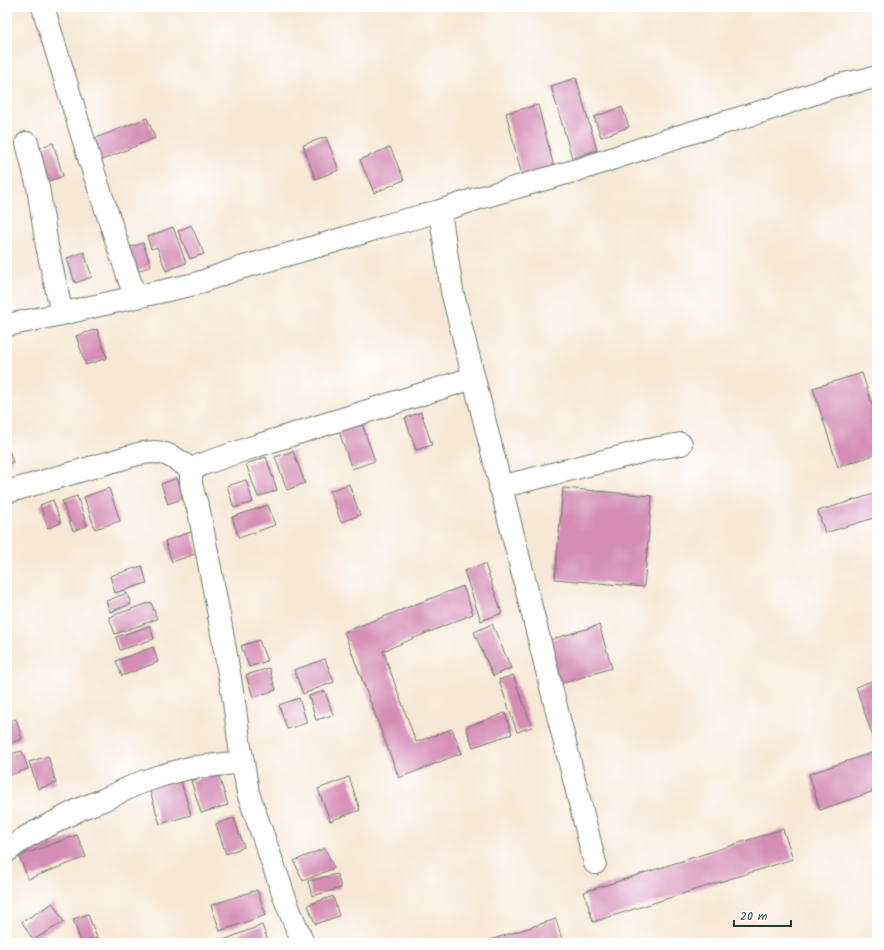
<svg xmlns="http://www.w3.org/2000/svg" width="884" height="950" font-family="Kalam,sans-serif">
<rect width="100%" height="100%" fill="#fff"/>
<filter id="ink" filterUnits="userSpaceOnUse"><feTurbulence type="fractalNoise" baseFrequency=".025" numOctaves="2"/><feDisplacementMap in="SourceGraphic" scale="8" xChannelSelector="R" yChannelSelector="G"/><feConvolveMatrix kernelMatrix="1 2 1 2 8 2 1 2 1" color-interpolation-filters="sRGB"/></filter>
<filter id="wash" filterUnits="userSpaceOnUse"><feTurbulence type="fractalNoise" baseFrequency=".012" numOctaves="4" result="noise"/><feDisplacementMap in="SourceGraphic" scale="16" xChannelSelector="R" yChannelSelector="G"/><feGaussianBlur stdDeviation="0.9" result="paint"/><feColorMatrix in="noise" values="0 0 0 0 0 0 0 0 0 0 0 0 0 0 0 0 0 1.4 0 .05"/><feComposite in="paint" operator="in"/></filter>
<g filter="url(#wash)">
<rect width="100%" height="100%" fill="#f7e8d5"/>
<g id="blocks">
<path fill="#d48db5" d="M576,78L597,150L572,158L551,86Z
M538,105L555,171L523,180L506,113Z
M622,107L629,127L601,137L594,117Z
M147,118L155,138L102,160L93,139Z
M326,137L339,170L315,179L303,145Z
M53,143L63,176L49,181L39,148Z
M390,147L404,180L374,193L360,160Z
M191,225L204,254L190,259L178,231Z
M173,227L186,263L166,271L157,247L151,249L147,237Z
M143,243L151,266L135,272L127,248Z
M84,252L92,277L75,283L67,258Z
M97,329L107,358L86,365L76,336Z
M862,373L877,419V454L838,467L813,388Z
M421,412L432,445L416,450L405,418Z
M361,421L375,461L352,469L338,429Z
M7,444L13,462L7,464Z
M293,451L305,483L287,490L275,457Z
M266,457L277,490L258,497L246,464Z
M177,478L184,498L168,504L161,484Z
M246,480L253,502L234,508L227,486Z
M349,484L360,515L341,522L330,491Z
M109,488L120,521L95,529L84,497Z
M563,488L652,496L644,587L555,579Z
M877,493V517L825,533L818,511Z
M77,496L87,526L73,531L62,501Z
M53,500L61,523L48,528L40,505Z
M268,505L275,525L239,538L232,517Z
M191,532L198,553L172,562L165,541Z
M485,564L502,613L481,621L464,571Z
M142,566L147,583L115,593L110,576Z
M463,586L473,614L383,651L416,742L452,729L462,753L399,778L344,632Z
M127,593L131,604L110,612L106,601Z
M151,602L157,619L115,634L109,617Z
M492,624L511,668L493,676L474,632Z
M599,625L612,668L556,685L543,642Z
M150,626L154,639L120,650L116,637Z
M259,640L267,661L249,667L241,646Z
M153,647L158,662L122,676L116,661Z
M325,659L334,682L303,694L294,670Z
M269,668L276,690L253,697L246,675Z
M513,675L532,727L517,732L499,680Z
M877,679V749L856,687Z
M325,691L333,715L316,720L309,696Z
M299,698L307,723L287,729L279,705Z
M505,713L512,734L473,747L466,727Z
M16,719L22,739L7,744V722Z
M22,751L28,769L7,776V755Z
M877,751V790L820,810L809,774Z
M48,756L56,783L38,789L29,762Z
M218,773L228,805L201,813L191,781Z
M349,777L360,810L330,821L318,789Z
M180,778L191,815L160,824L149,788Z
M234,818L244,847L226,854L216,824Z
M783,829L793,859L593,922L584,892Z
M77,835L86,857L28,879L19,856Z
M325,848L334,868L303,881L294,861Z
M337,874L341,888L312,896L308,881Z
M257,890L266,915L220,931L211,905Z
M333,896L339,916L315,924L308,905Z
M53,903L64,922L33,940L22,922Z
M88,914L97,938L81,943L73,919Z
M556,919L563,943H481Z
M262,925L269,943H221V941Z"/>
</g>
</g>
<g filter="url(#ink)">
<use href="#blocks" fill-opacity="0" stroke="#6b796c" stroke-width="1"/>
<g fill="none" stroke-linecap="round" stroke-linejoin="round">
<defs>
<path id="street" d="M43,7L90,161L135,297
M27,143L38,187L47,246L62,314
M440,211L452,291L595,863
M7,325L62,314L82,309L195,284L240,268L332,242L384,226L440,211L479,198L584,168L680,136L773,108L835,86L877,77
M500,487L648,450L681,444
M7,492L138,454C144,453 149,452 155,452C170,453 181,462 193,471
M7,851L26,837L82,808L103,800L137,784L160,776L189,768L243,762
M303,943L288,907L248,793L243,762L240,747L234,702L218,610L199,511C196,501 187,481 193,471C194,469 198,467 200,465L256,446L473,378"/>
</defs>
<use href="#street" stroke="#6b796c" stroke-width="24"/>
<use href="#street" stroke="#fff" stroke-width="22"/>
</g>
</g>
<rect width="884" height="950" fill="none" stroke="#fff" stroke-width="24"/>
<path d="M734 920v6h57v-6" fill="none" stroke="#1f3d34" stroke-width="2"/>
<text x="740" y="920" font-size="12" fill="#1f3d34" stroke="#ffffff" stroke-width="3" paint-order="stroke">20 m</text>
</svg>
